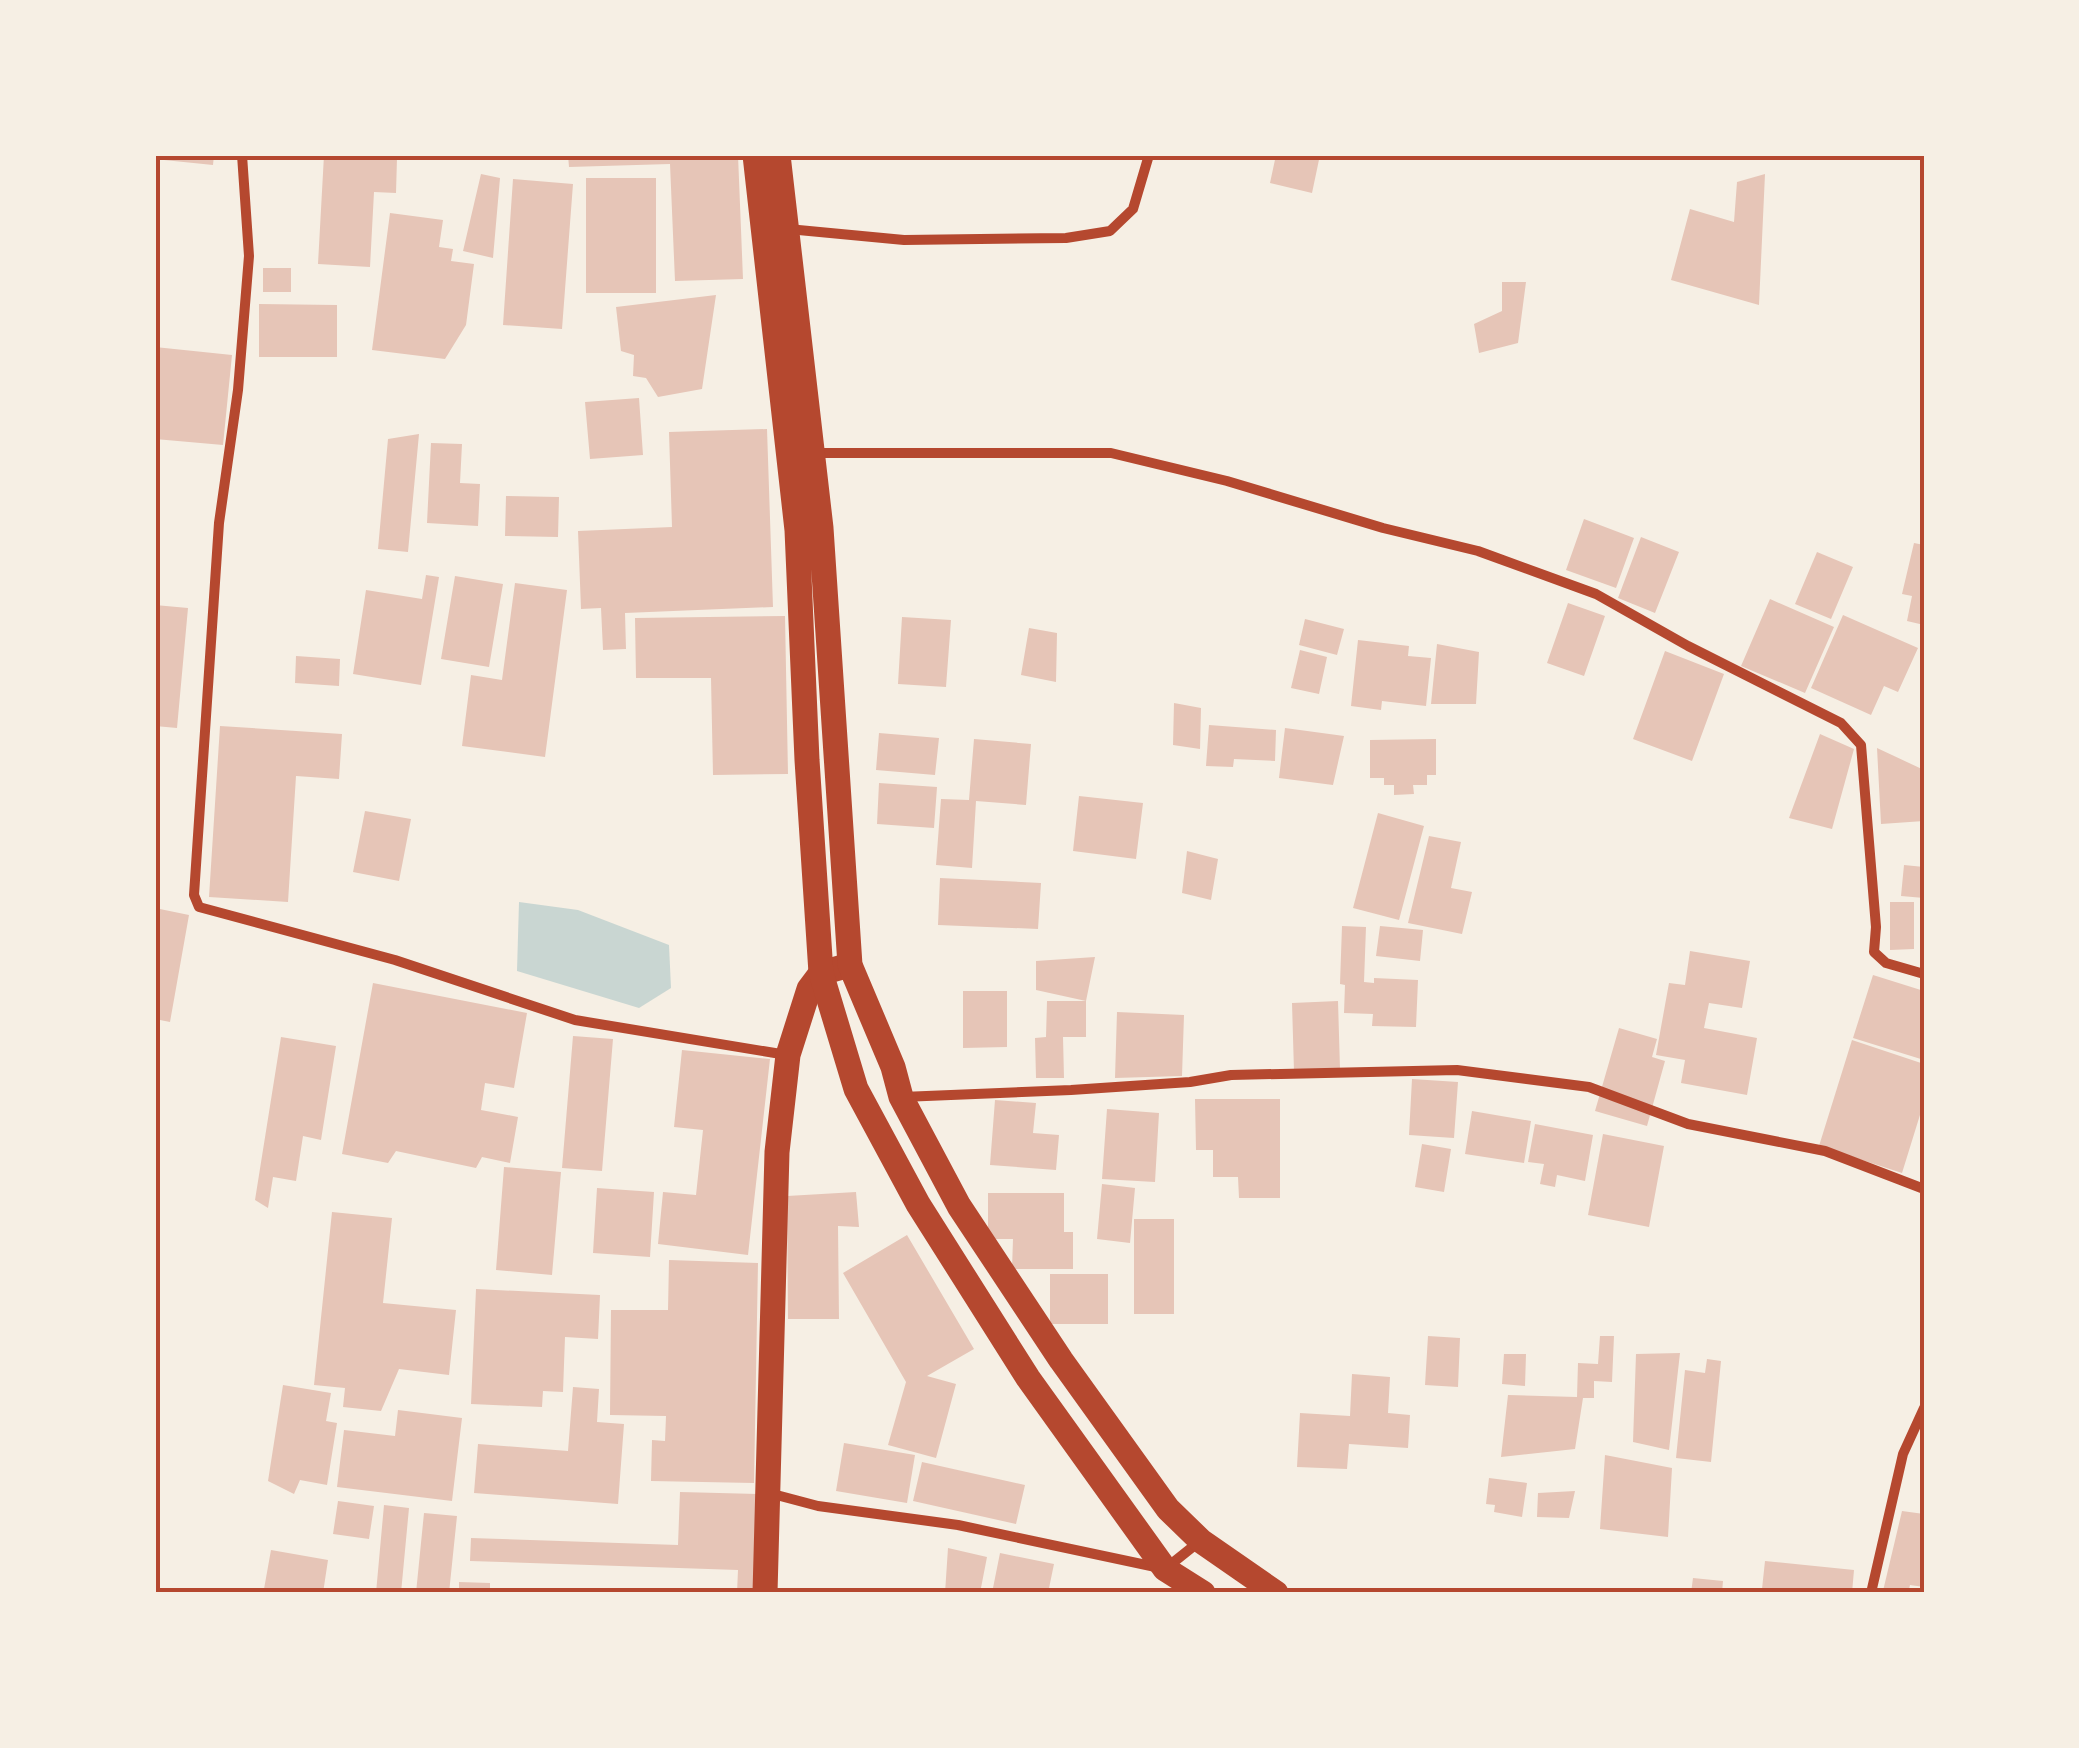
<svg xmlns="http://www.w3.org/2000/svg" width="2079" height="1748" font-family="'Work Sans',sans-serif">
<rect width="100%" height="100%" fill="#f6efe4"/>
<path fill="#c9d6d2" d="M519,902L578,910L669,945L671,988L639,1008L517,971Z"/>
<path fill="#e6c5b7" d="M165,155H214L213,165L164,160Z
M324,155L397,158L396,193L374,192L370,267L318,264Z
M568,155H738L743,279L675,281L670,164L569,167Z
M1276,155H1320L1312,193L1270,183Z
M481,174L500,178L493,258L463,251Z
M1765,174L1759,305L1671,280L1690,209L1734,222L1737,182Z
M586,178H656V293H586Z
M513,179L573,184L562,329L503,325Z
M390,213L443,220L439,247L453,249L451,261L474,264L466,325L445,359L372,350Z
M263,268H291V292H263Z
M1502,282H1526L1518,343L1479,353L1474,324L1502,311Z
M716,295L702,389L658,397L646,378L633,376L634,355L621,351L616,307Z
M259,304L337,305V357H259Z
M155,347L232,355L223,445L155,439Z
M639,398L643,455L590,459L585,402Z
M767,429L773,607L625,613L626,649L603,650L601,608L581,609L578,531L672,527L669,432Z
M419,434L408,552L378,549L388,439Z
M431,443L462,444L460,483L480,484L478,526L427,523Z
M506,496L559,497L558,537L505,536Z
M1584,519L1634,538L1616,588L1566,570Z
M1641,537L1679,552L1655,613L1618,598Z
M1914,543L1924,545V625L1907,621L1912,596L1902,594Z
M1817,552L1853,567L1831,619L1795,604Z
M426,575L439,577L421,685L353,674L366,590L422,599Z
M455,576L503,584L489,667L441,659Z
M515,583L567,590L545,757L462,746L471,675L502,680Z
M1770,599L1834,627L1805,693L1741,666Z
M1568,603L1605,616L1584,676L1547,663Z
M155,605L188,608L177,728L155,726Z
M1843,615L1918,648L1898,692L1884,686L1871,715L1811,688Z
M785,616L788,774L713,775L711,678H636L635,618Z
M902,617L951,620L946,687L898,684Z
M1305,619L1344,629L1337,655L1299,645Z
M1029,628L1057,633L1056,682L1021,675Z
M1358,640L1409,646L1408,656L1431,658L1426,706L1382,701L1381,710L1351,706Z
M1437,644L1479,652L1476,704H1431Z
M1300,650L1327,657L1319,694L1291,688Z
M1665,651L1724,674L1692,761L1633,739Z
M296,656L340,659L339,686L295,683Z
M1174,703L1201,708L1200,749L1173,745Z
M1209,725L1276,730L1275,761L1234,759L1233,767L1206,766Z
M220,726L342,734L339,779L296,776L288,902L209,897Z
M1285,728L1344,736L1333,785L1279,778Z
M879,733L939,738L935,775L876,770Z
M1820,734L1854,749L1832,829L1789,818Z
M974,739L1031,744L1026,805L976,801L972,868L936,865L941,799L969,800Z
M1436,739V775H1427V785H1413L1414,794L1394,795V785H1384V778H1370V740Z
M1877,748L1924,770V821L1881,824Z
M879,783L937,787L934,828L877,824Z
M1079,796L1143,803L1136,859L1073,851Z
M365,811L411,819L399,881L353,872Z
M1378,813L1424,826L1399,920L1353,908Z
M1429,836L1461,842L1451,888L1472,892L1462,934L1408,923Z
M1187,851L1218,859L1211,900L1182,893Z
M1904,865L1924,867V898L1901,896Z
M940,878L1041,883L1038,929L938,925Z
M1890,902H1914V949L1890,950Z
M155,908L189,915L170,1022L155,1019Z
M1342,926L1366,927L1364,982L1374,983V978L1418,980L1416,1027L1372,1026L1373,1014L1344,1013L1345,985L1340,984Z
M1380,926L1423,930L1420,961L1376,956Z
M1690,951L1750,961L1742,1008L1709,1003L1704,1028L1757,1038L1747,1095L1681,1083L1685,1060L1656,1055L1669,983L1685,985Z
M1095,957L1086,1001V1037H1063L1064,1078H1036L1035,1038L1046,1037L1047,1001H1086L1036,990V961Z
M1873,975L1924,991V1060L1853,1038Z
M373,983L527,1013L514,1088L485,1083L481,1110L518,1117L510,1163L482,1157L476,1168L396,1151L388,1163L342,1154Z
M963,991H1007V1047L963,1048Z
M1338,1001L1340,1069L1294,1071L1292,1003Z
M1117,1012L1184,1015L1182,1076L1115,1078Z
M1619,1028L1657,1039L1652,1057L1665,1061L1647,1126L1595,1111Z
M573,1036L613,1039L602,1171L562,1168Z
M281,1037L336,1046L321,1140L303,1136L296,1181L273,1177L268,1208L255,1200Z
M1852,1040L1924,1064V1102L1902,1173L1819,1146Z
M682,1050L770,1059L748,1255L658,1244L663,1192L696,1195L703,1130L674,1127Z
M1412,1079L1458,1082L1454,1138L1409,1135Z
M1195,1099H1280V1198H1239L1238,1177H1213V1150H1196Z
M995,1100L1036,1103L1033,1133L1059,1135L1056,1170L990,1165Z
M1107,1109L1159,1113L1155,1182L1102,1179Z
M1472,1111L1531,1121L1524,1163L1465,1154Z
M1535,1124L1593,1135L1585,1181L1557,1175L1555,1187L1540,1184L1544,1164L1528,1162Z
M1603,1134L1664,1146L1649,1227L1588,1215Z
M1422,1144L1451,1149L1444,1192L1415,1187Z
M504,1167L561,1172L552,1275L496,1270Z
M1102,1184L1135,1188L1130,1243L1097,1239Z
M597,1188L654,1192L650,1257L593,1253Z
M856,1192L859,1227L838,1226L839,1319H788L787,1196Z
M988,1193H1064V1232H1073V1269H1012L1013,1239H988Z
M332,1212L392,1218L383,1303L456,1310L449,1375L399,1369L381,1411L343,1407L345,1388L314,1385Z
M1134,1219H1174V1314H1134Z
M907,1235L974,1349L927,1376L956,1384L936,1458L888,1445L906,1382L843,1273Z
M669,1260L758,1263L754,1483L651,1481L652,1440L665,1441L666,1416L610,1415L611,1310H668Z
M1050,1274H1108V1324H1050Z
M476,1289L600,1295L598,1339L565,1337L563,1392L543,1391L542,1407L471,1404Z
M1428,1336L1460,1338L1458,1387L1425,1385Z
M1600,1336H1614L1612,1382L1594,1381V1398H1583L1575,1449L1501,1457L1508,1395L1577,1397L1578,1363L1598,1364Z
M1680,1353L1669,1450L1633,1442L1636,1354Z
M1504,1354H1526L1525,1386L1502,1384Z
M1707,1359L1721,1361L1711,1462L1676,1458L1685,1370L1705,1373Z
M1352,1374L1390,1377L1388,1413L1410,1415L1408,1448L1349,1444L1347,1469L1297,1467L1300,1413L1350,1416Z
M283,1385L331,1393L326,1421L337,1423L327,1485L300,1480L294,1494L268,1481Z
M573,1387L599,1389L597,1422L624,1424L618,1504L474,1493L478,1444L568,1451Z
M398,1410L462,1418L452,1501L337,1487L344,1430L395,1436Z
M844,1443L915,1455L907,1503L836,1491Z
M1605,1455L1672,1468L1668,1537L1600,1529Z
M922,1462L1025,1485L1016,1524L913,1501Z
M1489,1478L1527,1483L1522,1517L1494,1512L1495,1505L1486,1504Z
M1575,1491L1569,1518L1537,1517L1538,1493Z
M680,1492L758,1494L755,1593H737L738,1570L470,1561L471,1538L678,1545Z
M338,1501L374,1506L369,1539L333,1534Z
M384,1505L409,1508L401,1593H376Z
M1902,1511L1924,1514V1587L1910,1585L1908,1593H1888L1883,1591Z
M424,1513L457,1516L449,1593H416Z
M948,1548L987,1557L980,1593H945Z
M271,1550L328,1560L323,1593L264,1589Z
M1000,1553L1054,1564L1048,1593H992Z
M1765,1561L1854,1570L1852,1593L1762,1589Z
M1693,1578L1723,1581L1722,1593H1691Z
M459,1582L490,1583V1593H459Z"/>
<g fill="none" stroke-linecap="round" stroke-linejoin="round">
<path stroke="#b5482f" stroke-width="10" d="M242,155L249,256L238,390L219,523L194,895L199,907L395,960L575,1020L787,1055
M788,229L904,240L1066,238L1110,231L1133,209L1149,155
M813,453H1111L1227,481L1383,528L1478,551L1596,594L1688,646L1841,723L1861,745L1876,927L1874,952L1886,963L1924,974
M902,1097L1071,1090L1190,1082L1231,1075L1457,1070L1589,1087L1688,1124L1825,1151L1924,1189
M769,1493L818,1506L958,1525L1165,1569L1200,1541
M1871,1593L1903,1454L1924,1408"/>
<path stroke="#b5482f" stroke-width="25" d="M765,1593L777,1152L788,1055L809,989L821,973L850,965"/>
<path stroke="#b5482f" stroke-width="25" d="M755,155L797,530L807,760L821,973L856,1089L918,1204L1028,1378L1165,1569L1203,1593
M778,155L821,528L850,965L893,1067L901,1097L959,1206L1061,1360L1168,1509L1201,1541L1276,1593"/>
</g>
<rect width="2079" height="1748" fill="none" stroke="#f6efe4" stroke-width="315"/>
<rect x="158" y="158" width="1764" height="1432" fill="none" stroke="#b5482f" stroke-width="4"/>
</svg>
